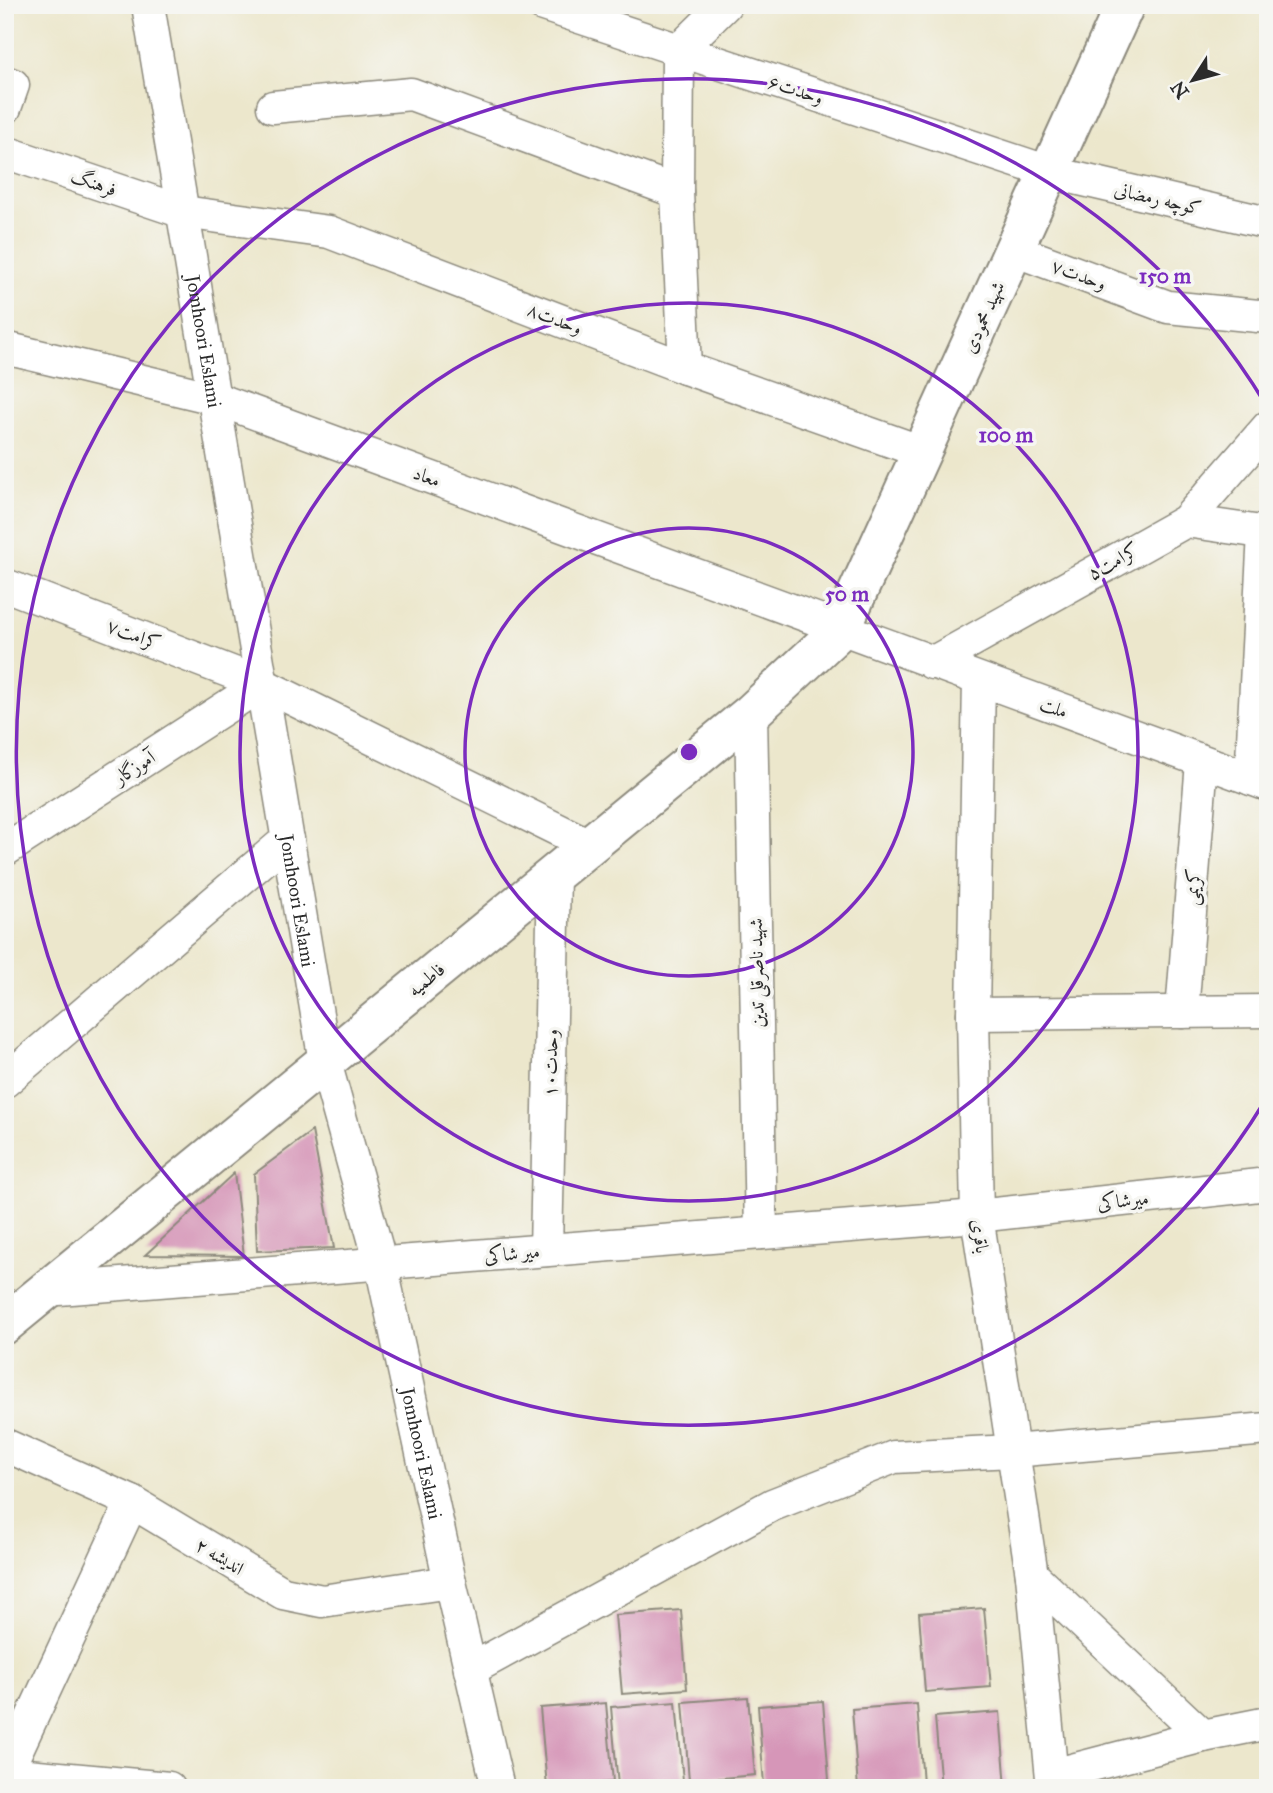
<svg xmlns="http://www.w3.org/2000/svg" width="1273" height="1793" font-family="'IM FELL Great Primer',Amiri,serif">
<rect width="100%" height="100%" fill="#f6f6f2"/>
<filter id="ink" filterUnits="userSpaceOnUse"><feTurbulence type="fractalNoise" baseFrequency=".0143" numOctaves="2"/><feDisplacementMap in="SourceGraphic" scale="14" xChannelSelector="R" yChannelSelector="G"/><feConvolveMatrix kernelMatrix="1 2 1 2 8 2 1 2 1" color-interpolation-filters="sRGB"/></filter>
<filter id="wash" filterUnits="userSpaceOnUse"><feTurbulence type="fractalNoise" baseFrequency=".00686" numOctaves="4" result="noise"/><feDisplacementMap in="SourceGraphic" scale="28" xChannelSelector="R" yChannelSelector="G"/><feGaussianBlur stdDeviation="1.57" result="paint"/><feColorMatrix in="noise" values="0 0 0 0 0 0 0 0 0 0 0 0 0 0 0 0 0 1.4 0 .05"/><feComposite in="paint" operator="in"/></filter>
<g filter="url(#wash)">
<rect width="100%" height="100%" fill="#ece7cc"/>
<g id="blocks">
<path fill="#d696b8" d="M312,1131L334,1248L257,1251L254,1174Z
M234,1173L244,1256L145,1255Z
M984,1608L991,1687L925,1692L919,1613Z
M681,1610L687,1689L622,1694L615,1615Z
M748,1697L755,1775L689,1781L683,1702Z
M823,1701L829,1780L764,1785L758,1706Z
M676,1702L683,1781L618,1786L611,1707Z
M606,1703L613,1782L547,1787L540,1708Z
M917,1704L923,1783L858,1788L852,1709Z
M1000,1712L1006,1788H941L935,1717Z"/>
</g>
</g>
<g filter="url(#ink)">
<use href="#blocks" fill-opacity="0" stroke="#8c897c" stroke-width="2"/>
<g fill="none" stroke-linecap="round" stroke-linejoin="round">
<defs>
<g id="minor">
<path id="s1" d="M148,5L325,1062L381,1264L450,1582L498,1788"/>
<path d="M543,5L1049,172L1268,223"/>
<path d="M5,82L13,85L5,108"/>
<path d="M273,107L411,94L677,192"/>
<path d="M5,152L183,212L329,232L685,368L922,452"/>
<path d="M1014,250L1168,307L1268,317"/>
<path d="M5,348L214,398L1268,785"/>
<path d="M685,368L677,192L678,51L725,5"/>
<path d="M1186,521L1268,533"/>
<path d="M5,585L262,684L589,845"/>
<path d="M932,663L1186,521L1268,427"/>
<path d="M979,680L973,1014L977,1216L1032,1575L1053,1788"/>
<path d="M751,713L761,1233"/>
<path d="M1251,779L1264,533"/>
<path d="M5,850L262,684"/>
<path d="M1182,1012L1202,762"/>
<path d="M973,1014L1268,1011"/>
<path d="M5,1081L288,839"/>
<path d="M546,1250L554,875"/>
<path d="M46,1290L977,1216L1268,1184"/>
<path d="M5,1445L132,1502L283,1593L322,1601L450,1582"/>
<path d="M1032,1575L1203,1736"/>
<path d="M470,1670L772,1505L894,1457L1012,1451L1268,1429"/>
<path d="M5,1773L169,1788"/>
<path d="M6,1773L132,1502"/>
<path d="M1053,1775L1203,1736L1268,1723"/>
</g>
<path id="major" d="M5,1324L751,713L841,629L1125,5"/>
</defs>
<use href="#minor" stroke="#8c897c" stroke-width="35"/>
<use href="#major" stroke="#8c897c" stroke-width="42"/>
<use href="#minor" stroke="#fff" stroke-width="32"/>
<use href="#major" stroke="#fff" stroke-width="38"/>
</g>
</g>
<g fill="none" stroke="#7b2cbf" stroke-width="3.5">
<circle cx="689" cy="752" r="224"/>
<circle cx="689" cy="752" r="449"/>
<path d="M1266 1099A673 673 0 1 1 1266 405"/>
</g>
<g text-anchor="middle" stroke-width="7" stroke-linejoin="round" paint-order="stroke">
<g font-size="19" fill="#2b2b2b" stroke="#f6f6f2">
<text transform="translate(796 89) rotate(18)" y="7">وحدت۶</text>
<text transform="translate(94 182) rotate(19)" y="7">فرهنگ</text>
<text transform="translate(1158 198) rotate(13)" y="7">کوچه رمضانی</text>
<text transform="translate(1079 274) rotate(20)" y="7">۷وحدت</text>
<text transform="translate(983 317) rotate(-66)" y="7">شهید محمودی</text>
<text transform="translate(555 318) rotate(21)" y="7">وحدت۸</text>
<text dy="7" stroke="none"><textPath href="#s1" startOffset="341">Jomhoori Eslami</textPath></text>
<text transform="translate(427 476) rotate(20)" y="7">معاد</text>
<text transform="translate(1113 561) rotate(-29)" y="7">کرامت۵</text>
<text transform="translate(134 634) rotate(21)" y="7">کرامت۷</text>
<text transform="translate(1054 707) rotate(20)" y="7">ملت</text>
<text transform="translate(134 767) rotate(-33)" y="7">آموزگار</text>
<text transform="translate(1192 887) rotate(-85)" y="7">کریمی</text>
<text dy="7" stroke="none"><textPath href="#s1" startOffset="908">Jomhoori Eslami</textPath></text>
<text transform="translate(756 973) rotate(-91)" y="7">شهید ناصرقلی تدین</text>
<text transform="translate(426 979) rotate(-39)" y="7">فاطمیه</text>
<text transform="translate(550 1063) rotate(-89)" y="7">وحدت۱۰</text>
<text transform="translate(1123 1200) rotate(-6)" y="7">میرشاکی</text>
<text transform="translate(981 1236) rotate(82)" y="7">باقری</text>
<text transform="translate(512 1253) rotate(-5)" y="7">میر شاکی</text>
<text dy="7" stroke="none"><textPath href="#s1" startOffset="1475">Jomhoori Eslami</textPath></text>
<text transform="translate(220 1556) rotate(31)" y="7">اندیشه ۲</text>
</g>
</g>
<circle cx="689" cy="752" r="10" fill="#7b2cbf" stroke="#f6f6f2" stroke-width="3.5"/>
<g font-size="21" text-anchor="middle" font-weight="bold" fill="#7b2cbf" stroke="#f6f6f2" stroke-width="7" stroke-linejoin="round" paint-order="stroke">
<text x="1165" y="283">150 m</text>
<text x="1006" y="442">100 m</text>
<text x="847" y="601">50 m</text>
</g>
<rect width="1273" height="1793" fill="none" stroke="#f6f6f2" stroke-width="28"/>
<g transform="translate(1193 80) rotate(234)" stroke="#f6f6f2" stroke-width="5" paint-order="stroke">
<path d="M0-5L12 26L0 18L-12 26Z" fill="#2b2b2b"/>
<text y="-10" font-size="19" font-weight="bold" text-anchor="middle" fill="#2b2b2b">N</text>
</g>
</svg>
